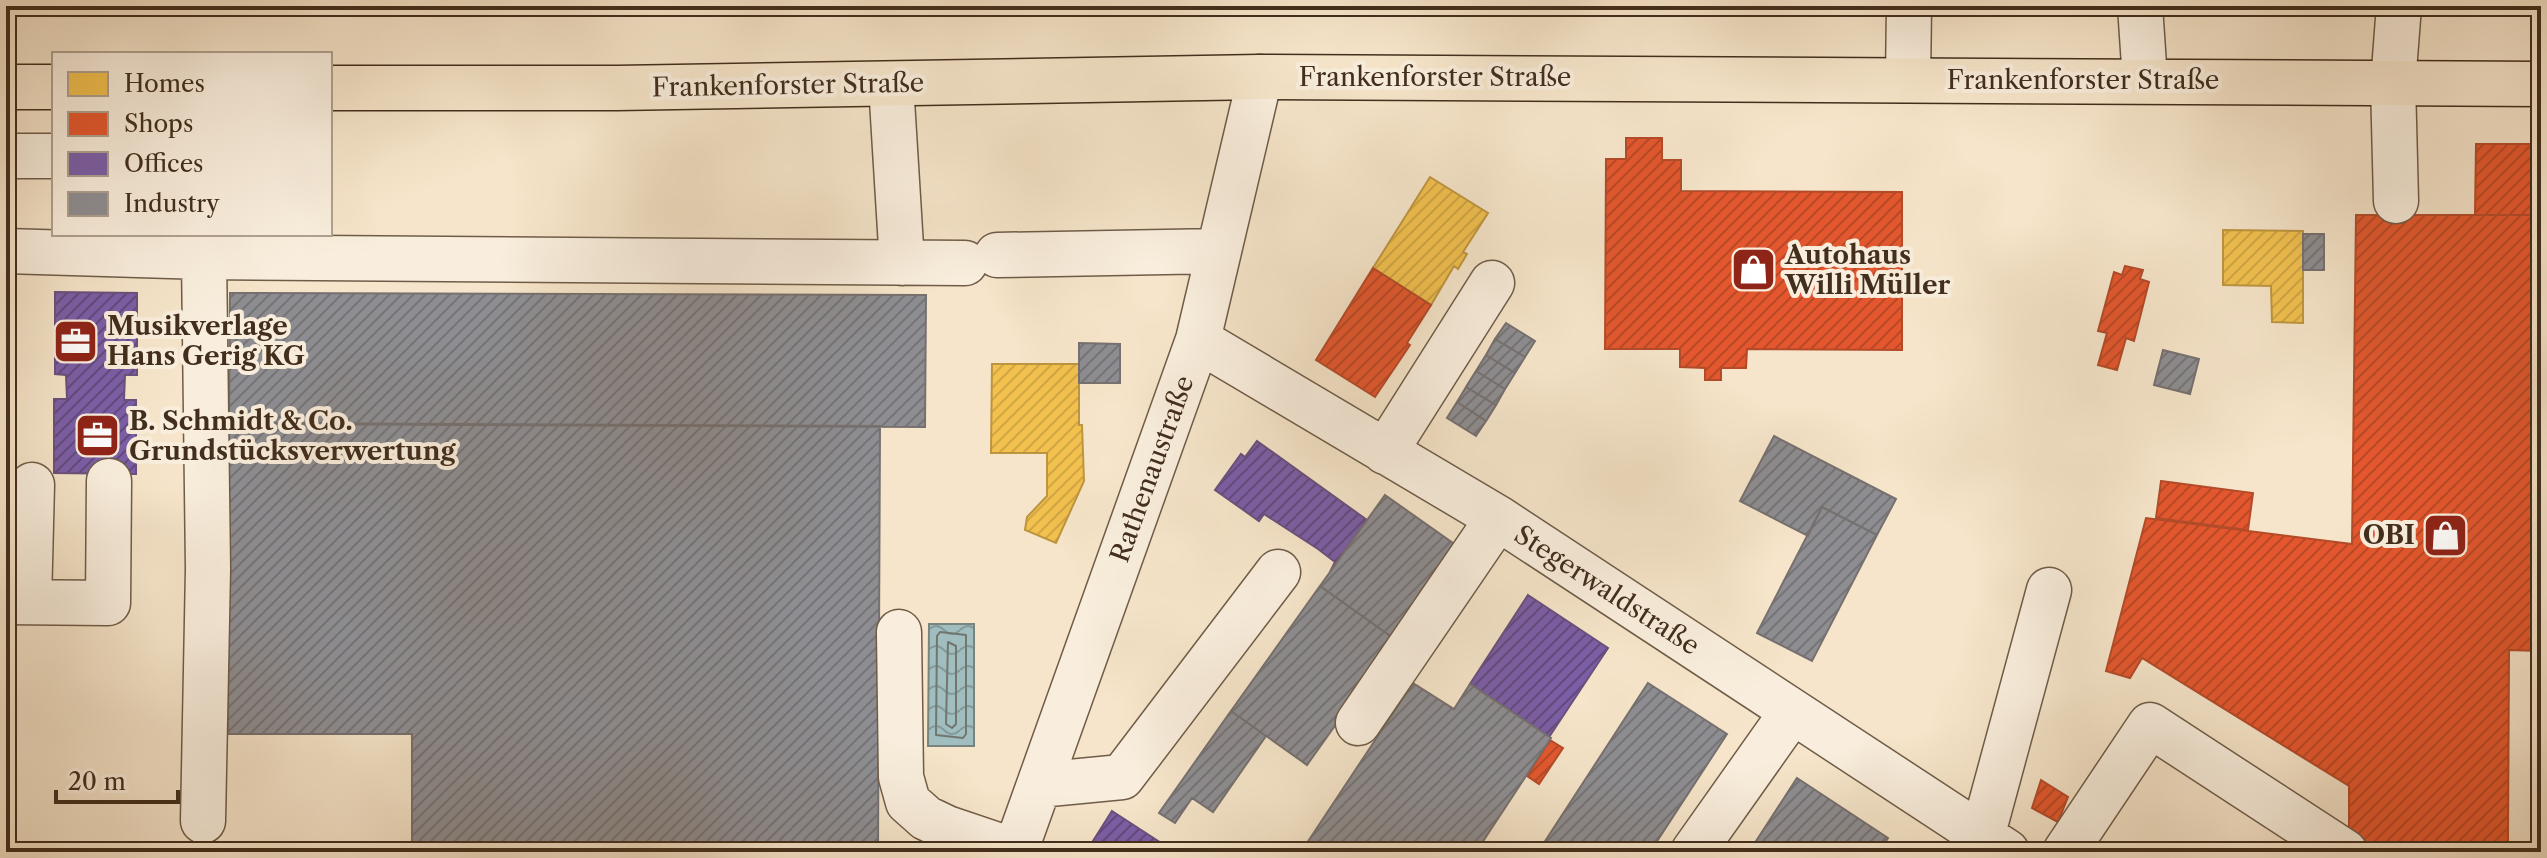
<svg xmlns="http://www.w3.org/2000/svg" width="2547" height="858" font-family="'Libre Caslon Text',serif">
<defs>
<pattern id="water-waves" width="16" height="10" patternUnits="userSpaceOnUse" patternTransform="scale(2)"><rect width="16" height="10" fill="#a0bdc0"/><path d="M0 5q4-4 8 0t8 0" fill="none" stroke="#849a9b"/></pattern>
<pattern id="homes-hatch" width="6" height="6" patternUnits="userSpaceOnUse" patternTransform="scale(2)"><rect width="6" height="6" fill="#f2c14e"/><path d="M-1 1l2-2M0 6l6-6M5 7l2-2" fill="none" stroke="#d1a644"/></pattern>
<pattern id="shops-hatch" width="6" height="6" patternUnits="userSpaceOnUse" patternTransform="scale(2)"><rect width="6" height="6" fill="#e4572e"/><path d="M-1 1l2-2M0 6l6-6M5 7l2-2" fill="none" stroke="#ba4826"/></pattern>
<pattern id="offices-hatch" width="6" height="6" patternUnits="userSpaceOnUse" patternTransform="scale(2)"><rect width="6" height="6" fill="#7b5ea7"/><path d="M-1 1l2-2M0 6l6-6M5 7l2-2" fill="none" stroke="#614a7f"/></pattern>
<pattern id="industry-hatch" width="6" height="6" patternUnits="userSpaceOnUse" patternTransform="scale(2)"><rect width="6" height="6" fill="#8d8d92"/><path d="M-1 1l2-2M0 6l6-6M5 7l2-2" fill="none" stroke="#757476"/></pattern>
</defs>
<rect width="100%" height="100%" fill="#f6e5ca"/>
<filter id="stains"><feTurbulence type="fractalNoise" baseFrequency=".0025" numOctaves="4"/><feColorMatrix values="0 0 0 0 .2 0 0 0 0 .09 0 0 0 0 .02 0 0 0 .5 -.17"/></filter>
<radialGradient id="worn" r=".72"><stop offset=".6" stop-color="#630" stop-opacity="0"/><stop offset="1" stop-color="#630" stop-opacity=".3"/></radialGradient>
<path fill="url(#water-waves)" stroke="#7a847e" stroke-width="2" d="M929,624H974V746H928Z"/>
<path fill="url(#homes-hatch)" stroke="#bd953f" stroke-width="2" d="M1430,177L1488,213L1463,252L1467,254L1458,269L1454,266L1431,305L1373,268Z
M2223,230L2303,231V323L2272,322L2271,286L2223,285Z
M992,364H1079V425H1082L1084,481L1056,543L1025,530L1027,517L1047,496V453H991Z"/>
<path fill="url(#shops-hatch)" stroke="#b34b29" stroke-width="2" d="M1626,138H1662V160H1681V191L1902,192V350L1747,349L1746,368H1721V380H1705V368L1680,367V349H1605L1606,159H1626Z
M2476,144H2540V215H2475Z
M2356,215H2541L2538,651L2509,650L2508,843H2477V852H2411V842H2349V786L2142,658L2130,678L2106,671L2146,518L2352,544Z
M2125,266L2143,270L2140,279L2149,282L2134,341L2126,338L2117,370L2098,365L2107,333L2098,331L2114,272L2122,275Z
M1373,268L1431,305L1407,343L1410,345L1375,397L1316,360Z
M2161,481L2253,493L2248,530L2156,518Z
M1550,740L1563,748L1539,784L1527,776Z
M2041,780L2068,797L2058,822L2032,808Z"/>
<path fill="url(#offices-hatch)" stroke="#6a507d" stroke-width="2" d="M55,292L137,293V375H125L124,400H136V474L54,473V399H67L66,375L55,374Z
M1257,441L1367,520L1330,572L1335,562L1318,549L1264,514L1259,521L1215,490L1241,454L1245,457Z
M1528,595L1608,648L1549,737L1470,684Z
M1112,811L1175,852H1086Z"/>
<path fill="url(#industry-hatch)" stroke="#76706f" stroke-width="2" d="M2303,234H2324V270H2303Z
M230,293L926,295L925,427L229,424Z
M1506,323L1535,341L1525,357L1495,339Z
M1495,339L1525,357L1515,373L1486,355Z
M1079,343L1120,344V383H1079Z
M2163,350L2199,359L2190,394L2154,385Z
M1486,355L1515,373L1505,389L1476,371Z
M1476,371L1505,389L1496,405L1466,387Z
M1466,387L1496,405L1486,421L1457,402Z
M1457,402L1486,421L1476,436L1447,418Z
M229,423L880,426L878,852H412V734H228Z
M1774,436L1896,499L1877,535L1822,507L1808,536L1740,501Z
M1385,495L1460,548L1396,640L1320,586Z
M1822,507L1877,535L1812,661L1757,633Z
M1320,586L1396,640L1307,765L1231,711Z
M1413,683L1454,709L1470,684L1551,738L1476,852H1301Z
M1648,683L1727,734L1650,852H1538Z
M1231,711L1266,736L1213,812L1192,798L1175,823L1159,813Z
M1797,778L1888,838L1879,852H1749Z"/>
<g fill="none" stroke-linecap="round" stroke-linejoin="round">
<path stroke="#71766e" stroke-width="2" d="M940,632L966,635V734L963,738L936,735L937,636Z
M948,642L956,646V724L952,728L946,724Z"/>
<defs>
<path id="minor" d="M2140,6L2145,80
M1908,80L1909,6
M891,84L902,263
M6,156H54
M2396,201L2393,83L2399,6
M204,234V257L965,263
M6,251L204,257L208,569L203,821
M997,255L1219,251
M1198,340L1498,518L2007,852
M1385,452L1492,283
M6,602L108,603L109,481
M29,602L32,485
M899,632L901,777L908,802L926,818L947,828L1015,851
M1358,723L1498,518
M1039,785L1122,777L1278,572
M1982,837L2049,590
M1015,852L1198,340L1260,77
M1693,852L1792,712
M2065,852L2150,725L2345,852"/>
<path id="major" d="M6,87H54
M330,88H617L1260,77L2541,84"/>
</defs>
<use href="#minor" stroke="#6f5c48" stroke-width="47"/>
<use href="#major" stroke="#422e1c" stroke-width="47"/>
<use href="#minor" stroke="#f9eedd" stroke-width="44"/>
<use href="#major" stroke="#f6e5ca" stroke-width="44"/>
</g>
<defs>
<symbol id="shop-square" viewBox="-11 -11 22 22"><rect x="-9" y="-9" width="18" height="18" rx="4" fill="#8f2418" stroke="#f9eedd"/><path d="M-5-2.5h2.3a2.7 3.5 0 0 1 5.4 0H5L5.5 6h-11ZM-1.5-2.5h3a1.5 2.3 0 0 0-3 0Z" fill="#fff"/></symbol>
<symbol id="office-square" viewBox="-11 -11 22 22"><rect x="-9" y="-9" width="18" height="18" rx="4" fill="#8f2418" stroke="#f9eedd"/><path d="M-6-3h4V-5.5h4V-3h4V5H-6ZM-1-4.5V-3h2v-1.5ZM-6 0V1H6V0Z" fill="#fff"/></symbol>
</defs>
<g fill-rule="evenodd">
<use href="#shop-square" x="1728" y="244" width="51" height="51"/>
<use href="#office-square" x="50" y="316" width="51" height="51"/>
<use href="#office-square" x="72" y="410" width="51" height="51"/>
<use href="#shop-square" x="2420" y="510" width="51" height="51"/>
</g>
<g text-anchor="middle" stroke-width="8" stroke-linejoin="round" paint-order="stroke">
<g font-size="26" fill="#422e1c" stroke="#f9eedd">
<text x="1435" y="86">Frankenforster Straße</text>
<text x="2083" y="89">Frankenforster Straße</text>
<text transform="translate(788 85) rotate(-1)" y="9">Frankenforster Straße</text>
<text transform="translate(1152 469) rotate(-70)" y="9">Rathenaustraße</text>
<text transform="translate(1607 590) rotate(33)" y="9">Stegerwaldstraße</text>
</g>
<g font-size="26" font-weight="bold" fill="#422e1c" stroke="#f9eedd" text-anchor="start">
<text x="1785" y="264">Autohaus<tspan x="1785" dy="30">Willi Müller</tspan></text>
<text x="107" y="335">Musikverlage<tspan x="107" dy="30">Hans Gerig KG</tspan></text>
<text x="129" y="430">B. Schmidt &amp; Co.<tspan x="129" dy="30">Grundstücksverwertung</tspan></text>
<text x="2415" y="544" text-anchor="end">OBI</text>
</g>
</g>
<rect width="2547" height="858" fill="none" stroke="#f6e5ca" stroke-width="32"/>
<rect x="8" y="8" width="2531" height="842" fill="none" stroke="#422e1c" stroke-width="4"/>
<rect x="16" y="16" width="2515" height="826" fill="none" stroke="#422e1c" stroke-width="2"/>
<rect x="52" y="52" width="280" height="184" fill="#f9eedd" stroke="#b0a190" stroke-width="2"/>
<rect x="68" y="72" width="40" height="24" fill="#f2c14e" stroke="#b0a190" stroke-width="2"/>
<text x="124" y="92" font-size="24" fill="#422e1c">Homes</text>
<rect x="68" y="112" width="40" height="24" fill="#e4572e" stroke="#b0a190" stroke-width="2"/>
<text x="124" y="132" font-size="24" fill="#422e1c">Shops</text>
<rect x="68" y="152" width="40" height="24" fill="#7b5ea7" stroke="#b0a190" stroke-width="2"/>
<text x="124" y="172" font-size="24" fill="#422e1c">Offices</text>
<rect x="68" y="192" width="40" height="24" fill="#8d8d92" stroke="#b0a190" stroke-width="2"/>
<text x="124" y="212" font-size="24" fill="#422e1c">Industry</text>
<path d="M56 790v12h122v-12" fill="none" stroke="#422e1c" stroke-width="4"/>
<text x="68" y="790" font-size="24" fill="#422e1c" stroke="#f9eedd" stroke-width="6" paint-order="stroke">20 m</text>
<rect width="100%" height="100%" filter="url(#stains)"/>
<rect width="100%" height="100%" fill="url(#worn)"/>
</svg>
